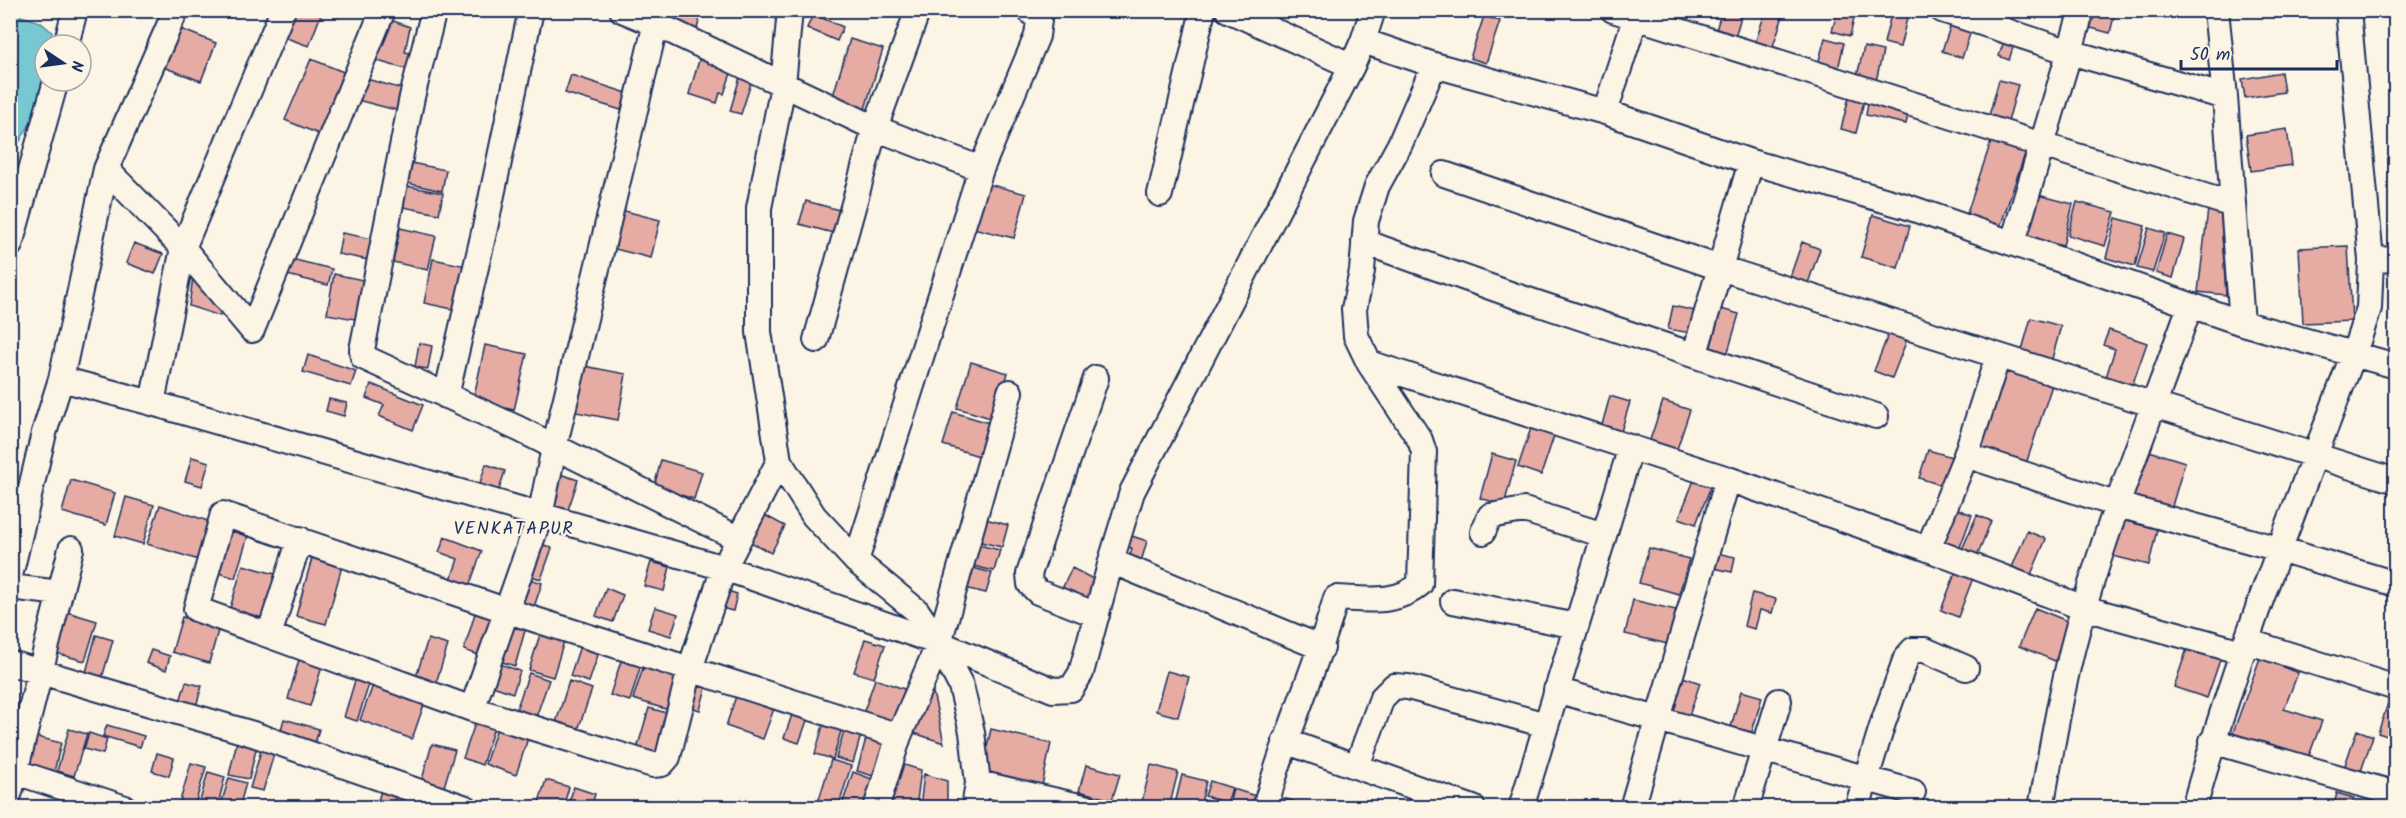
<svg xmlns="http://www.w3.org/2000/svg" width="2406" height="818" font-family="Kalam,sans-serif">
<rect width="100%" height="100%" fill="#fcf5e5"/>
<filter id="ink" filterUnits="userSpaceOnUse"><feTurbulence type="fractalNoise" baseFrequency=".0167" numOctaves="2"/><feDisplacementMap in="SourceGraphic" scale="12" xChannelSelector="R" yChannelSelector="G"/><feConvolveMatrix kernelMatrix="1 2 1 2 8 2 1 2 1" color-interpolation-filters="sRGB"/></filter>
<g filter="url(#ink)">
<path fill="#78c8d2" stroke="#538ba4" stroke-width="1.5" d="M11,13L40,22L52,32L49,45H45V73L41,104L11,157Z"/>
<path fill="#e6aca4" stroke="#1b2f5e" stroke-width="1.5" d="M287,10L322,12L309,46L278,35Z
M663,10H702L697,29L660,20Z
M1722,10H1743L1735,37L1716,30Z
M1766,10H1785L1772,49L1755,43Z
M1838,10H1856L1850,36L1832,31Z
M1892,10H1909L1900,47L1884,43Z
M1992,10H2014L2010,28L1989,23Z
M2091,10L2115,12L2110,33L2087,27Z
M813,14L843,27L837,41L807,28Z
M1484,16L1500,21L1486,63L1470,58Z
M385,18L410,27L405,52L415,54L409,70L367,58Z
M1952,21L1972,28L1962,58L1942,51Z
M178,28L216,43L201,81L163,67Z
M1825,38L1844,43L1838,69L1818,64Z
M850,39L883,49L865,109L832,99Z
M2004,41L2014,44L2009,60L1999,56Z
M1864,47L1883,51L1875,85L1856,80Z
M700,57L733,67L724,94L720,93L717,103L689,94Z
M311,59L346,73L321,135L285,120Z
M2281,72L2284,92L2245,98L2242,79Z
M571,75L627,93L621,110L565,93Z
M740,77L752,80L741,114L730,111Z
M363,78L410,91L404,112L357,100Z
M1999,80L2018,85L2007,125L1988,119Z
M1849,97L1864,101L1856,133L1841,129Z
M1869,97L1910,106L1906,124L1866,115Z
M2287,129L2292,165L2251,171L2246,135Z
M1993,136L2027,148L1999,230L1965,219Z
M411,163L446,170L442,191L407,183Z
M984,183L1026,194L1014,238L973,228Z
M406,186L443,193L439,214L403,207Z
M2034,194L2073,204L2063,246L2024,236Z
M806,201L843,211L837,234L799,224Z
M2209,201H2220L2226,295L2198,292Z
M2077,202L2115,212L2105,246L2068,235Z
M621,210L660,220L651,258L611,248Z
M1873,215L1910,226L1898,268L1861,257Z
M2116,218L2145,226L2135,266L2106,258Z
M400,228L436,236L428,270L393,262Z
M2149,228L2165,233L2153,272L2137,268Z
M342,233L378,240L374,261L338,254Z
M2167,234L2184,239L2173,278L2156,273Z
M1802,242L1820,249L1807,286L1789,280Z
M134,243L163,254L155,274L126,263Z
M2348,246L2352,321L2303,323L2299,248Z
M287,258L332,269L328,285L283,274Z
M433,259L471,267L462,311L424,303Z
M334,274L368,281L360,320L327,314Z
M193,277L224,314L220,316L189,306Z
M1673,306L1695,311L1690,333L1668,329Z
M1721,309L1739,314L1727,355L1710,350Z
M2031,318L2061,326L2050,366L2020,357Z
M1890,330L1908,337L1892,378L1874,371Z
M2109,330L2147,343L2132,386L2106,377L2115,349L2103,345Z
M419,343L432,346L428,369L415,367Z
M485,345L527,354L514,410L473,401Z
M308,355L356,371L351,386L303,372Z
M971,362L1008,373L994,419L957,408Z
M584,366L626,374L618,420L576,412Z
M2008,367L2053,382L2026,464L1981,450Z
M371,384L423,405L413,430L379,416L384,405L366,398Z
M1610,396L1630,402L1619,438L1600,432Z
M329,399L347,403L344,416L326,411Z
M1663,401L1690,410L1676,452L1649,443Z
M953,412L989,423L979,456L943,445Z
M1533,422L1556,430L1541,475L1518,467Z
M1928,450L1959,459L1950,488L1919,478Z
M2146,450L2185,462L2169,516L2130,504Z
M1492,454L1516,461L1504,505L1480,498Z
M192,457L209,462L202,486L185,481Z
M661,460L702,472L694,499L654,487Z
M486,464L505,471L496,499L477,492Z
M557,473L578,480L565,519L544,512Z
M1696,475L1713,481L1696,524L1679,518Z
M71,480L115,493L106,525L62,512Z
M126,497L154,505L143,544L115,536Z
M160,505L214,523L202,561L147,544Z
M1955,508L1972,515L1957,555L1940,549Z
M757,511L785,526L771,553L743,538Z
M1977,515L1991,521L1975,561L1960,554Z
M978,517L1008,525L1002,547L972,540Z
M2118,519L2157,529L2149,565L2109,555Z
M227,529L248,536L235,578L213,571Z
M2027,531L2046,539L2027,584L2008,577Z
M1123,533L1147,541L1139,569L1127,566L1132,548L1120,545Z
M445,537L482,551L467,592L449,585L458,559L439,552Z
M536,542L552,548L541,579L525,574Z
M970,543L1000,550L994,571L965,564Z
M1649,548L1689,559L1679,594L1639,583Z
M1712,552L1735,557L1732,572L1709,567Z
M312,558L342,566L326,624L296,616Z
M651,562L670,567L664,591L644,586Z
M243,565L282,576L269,620L230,608Z
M962,565L992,573L986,593L956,586Z
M1072,568L1097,581L1087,602L1062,589Z
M1956,571L1973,578L1958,617L1941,610Z
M524,577L542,583L533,610L516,604Z
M606,588L623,595L613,622L596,616Z
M725,590L737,594L733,611L721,608Z
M1752,593L1776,599L1772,613L1760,610L1755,629L1744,626Z
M1633,600L1676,610L1668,644L1625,634Z
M655,607L678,614L671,636L648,629Z
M2035,608L2072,623L2055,661L2019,646Z
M476,610L495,616L482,656L464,650Z
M67,612L97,621L85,661L55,653Z
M182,617L219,627L209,663L172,652Z
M507,621L526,627L515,666L496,660Z
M541,631L565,638L553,677L529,670Z
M96,635L113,640L100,685L84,680Z
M428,639L448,645L435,686L415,680Z
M865,639L885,645L874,678L854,672Z
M581,643L600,649L589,682L570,676Z
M2188,646L2221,657L2207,698L2174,687Z
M151,650L170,656L166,670L146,663Z
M623,655L642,661L630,701L610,695Z
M300,656L323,663L310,706L288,699Z
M2260,658L2298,673L2284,709L2322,721L2307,761L2231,738Z
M494,662L520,671L513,693L487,684Z
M645,662L681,673L669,710L633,699Z
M1167,671L1189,677L1178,717L1156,711Z
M529,673L549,680L535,720L515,713Z
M357,674L371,678L357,721L344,717Z
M1680,676L1700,683L1689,716L1669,709Z
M695,677L708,680L700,710L687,706Z
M875,679L910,691L897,729L862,717Z
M375,680L426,699L412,739L360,720Z
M569,681L592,689L577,733L555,726Z
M186,682L202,686L194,713L178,708Z
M924,688L933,692L944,743L908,731Z
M738,690L776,703L763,739L726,726Z
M1741,691L1762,697L1752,732L1731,727Z
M2392,691L2396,692V739L2378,733Z
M649,708L670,714L658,756L637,749Z
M794,709L809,715L799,743L784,738Z
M477,718L495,724L482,765L463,758Z
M825,718L843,724L833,759L815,754Z
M284,719L319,729L314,747L279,737Z
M846,724L863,728L853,763L836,758Z
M107,725L144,736L140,747L103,736Z
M498,725L529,735L516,775L485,764Z
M69,729L87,734L74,776L57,771Z
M991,729L1051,743L1042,786L981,773Z
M2357,730L2373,736L2359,777L2343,771Z
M89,733L107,739L103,754L84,749Z
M867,735L894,743L883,779L857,771Z
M33,736L61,743L54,772L26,766Z
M238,737L258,741L249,779L229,775Z
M263,744L276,747L263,791L250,788Z
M432,744L455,750L443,790L421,783Z
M157,753L174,758L169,776L152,771Z
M831,760L851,766L838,808H821L817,806Z
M191,763L206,767L194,808H178Z
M898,763L921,770L916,808H885Z
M1086,765L1120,774L1112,800L1079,791Z
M1151,765L1178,772L1169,808L1141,806Z
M208,772L225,777L217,808H198Z
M853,772L880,782L871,808H841Z
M924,774L947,781V808H920Z
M1182,775L1206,781L1200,808H1174Z
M229,778L246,783L239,808H220Z
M546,780L569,787L563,808H537Z
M1210,781L1232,788L1227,803L1205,796Z
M382,787L397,791L392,808H376Z
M574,787L595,794L591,808H567Z
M1233,789L1256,796L1253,808H1228Z
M2337,793L2354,798L2351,808H2333Z
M1273,795L1296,802L1295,808H1269Z
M1408,797L1439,808H1406Z
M62,798L82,804L81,808H59Z"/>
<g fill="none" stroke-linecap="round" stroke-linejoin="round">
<defs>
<path id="minor" d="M434,10L412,97L362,350L363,357L519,429L739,539
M622,10L656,24L875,128L981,169L856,561
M659,10L554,448L540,516L472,709L196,609L223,514L505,610L899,736
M790,10L783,85L759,208V332L779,461L814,516L856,561L917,611L939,643L961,686L972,732L978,783L974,808
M1228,10L1352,66
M1613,10L2233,205
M1942,10L2070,52L2225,97
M2216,10L2225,97L2242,323
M1363,41L1434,65L1605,112L1751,162L1905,206L2242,323L2396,366
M66,45L75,10
M1605,112L1638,10
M106,169L176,10
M981,169L1037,36L1039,20L1029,10
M1444,174L1720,268L2396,481
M1160,194L1203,10
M1364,242L1507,293L1876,416
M2013,242L2082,10
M10,245L56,81
M2371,260L2396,259
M816,340L875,128L918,10
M1695,353L1751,162
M1369,363L1728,479L1928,549L2084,608L2242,652
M1096,378L1029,574L1030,584L1038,592L1097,615
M61,379L152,403L724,568L939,643L1053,690L1071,689L1081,673L1111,561L1132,492L1352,66L1363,41L1373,10
M446,396L485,228L531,10
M152,403L183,248L283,10
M1966,455L1998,356
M1483,532L1490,516L1524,510L1604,535
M1928,549L1966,455L2118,505L2279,549L2396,584
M1111,561L1322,648
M10,576L44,433L61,379L106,169L183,248L252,330L383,10
M10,587L60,593
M1453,601L1576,626
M269,635L300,539
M2246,641L2396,688
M10,663L253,734L466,808
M1556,690L1913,792
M472,709L653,765L662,764L668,757L690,669L724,568L779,461
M1285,741L1473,808
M2212,741L2396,794
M1357,766L1382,698L1394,686L1408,687L1546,725
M10,770L125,808
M978,783L1088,808
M10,792L71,549
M876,808L899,736L939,643L1010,392
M1265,808C1284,736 1316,670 1336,598C1365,599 1397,605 1420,584L1424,452L1420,440L1369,363L1356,336L1354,309L1362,271L1366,221L1377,186L1400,144L1434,65
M1521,808L1631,447
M1632,808L1728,479
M1746,808L1779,701
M1857,808L1883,723L1906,658L1913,650H1925L1966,668
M2041,808C2053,741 2064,672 2084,607C2114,505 2154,406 2190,306
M2194,808C2237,652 2297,503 2354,353L2369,308L2371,260L2348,10"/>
</defs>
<use href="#minor" stroke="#1b2f5e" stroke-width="28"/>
<use href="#minor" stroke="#fcf5e5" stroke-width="24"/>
</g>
</g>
<g text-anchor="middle" stroke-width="4.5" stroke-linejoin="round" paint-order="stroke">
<g font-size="18" letter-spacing="1.5" fill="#1b2f5e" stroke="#fcf5e5">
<text x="514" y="534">VENKATAPUR</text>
</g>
</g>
<rect width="2406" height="818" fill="none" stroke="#fcf5e5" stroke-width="36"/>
<rect x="18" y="18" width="2370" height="782" fill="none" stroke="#1b2f5e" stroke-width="2" filter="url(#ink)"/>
<g transform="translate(63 63) rotate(103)"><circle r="28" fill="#fcf5e5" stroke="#a2a6af" stroke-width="1.5"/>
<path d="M0-4.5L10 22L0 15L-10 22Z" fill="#1b2f5e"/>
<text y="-9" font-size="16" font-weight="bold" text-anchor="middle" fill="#1b2f5e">N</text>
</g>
<path d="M2181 60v9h156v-9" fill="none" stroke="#1b2f5e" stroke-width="3"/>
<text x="2190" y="60" font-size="18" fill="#1b2f5e" stroke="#fcf5e5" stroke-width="4.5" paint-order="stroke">50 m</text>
</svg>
